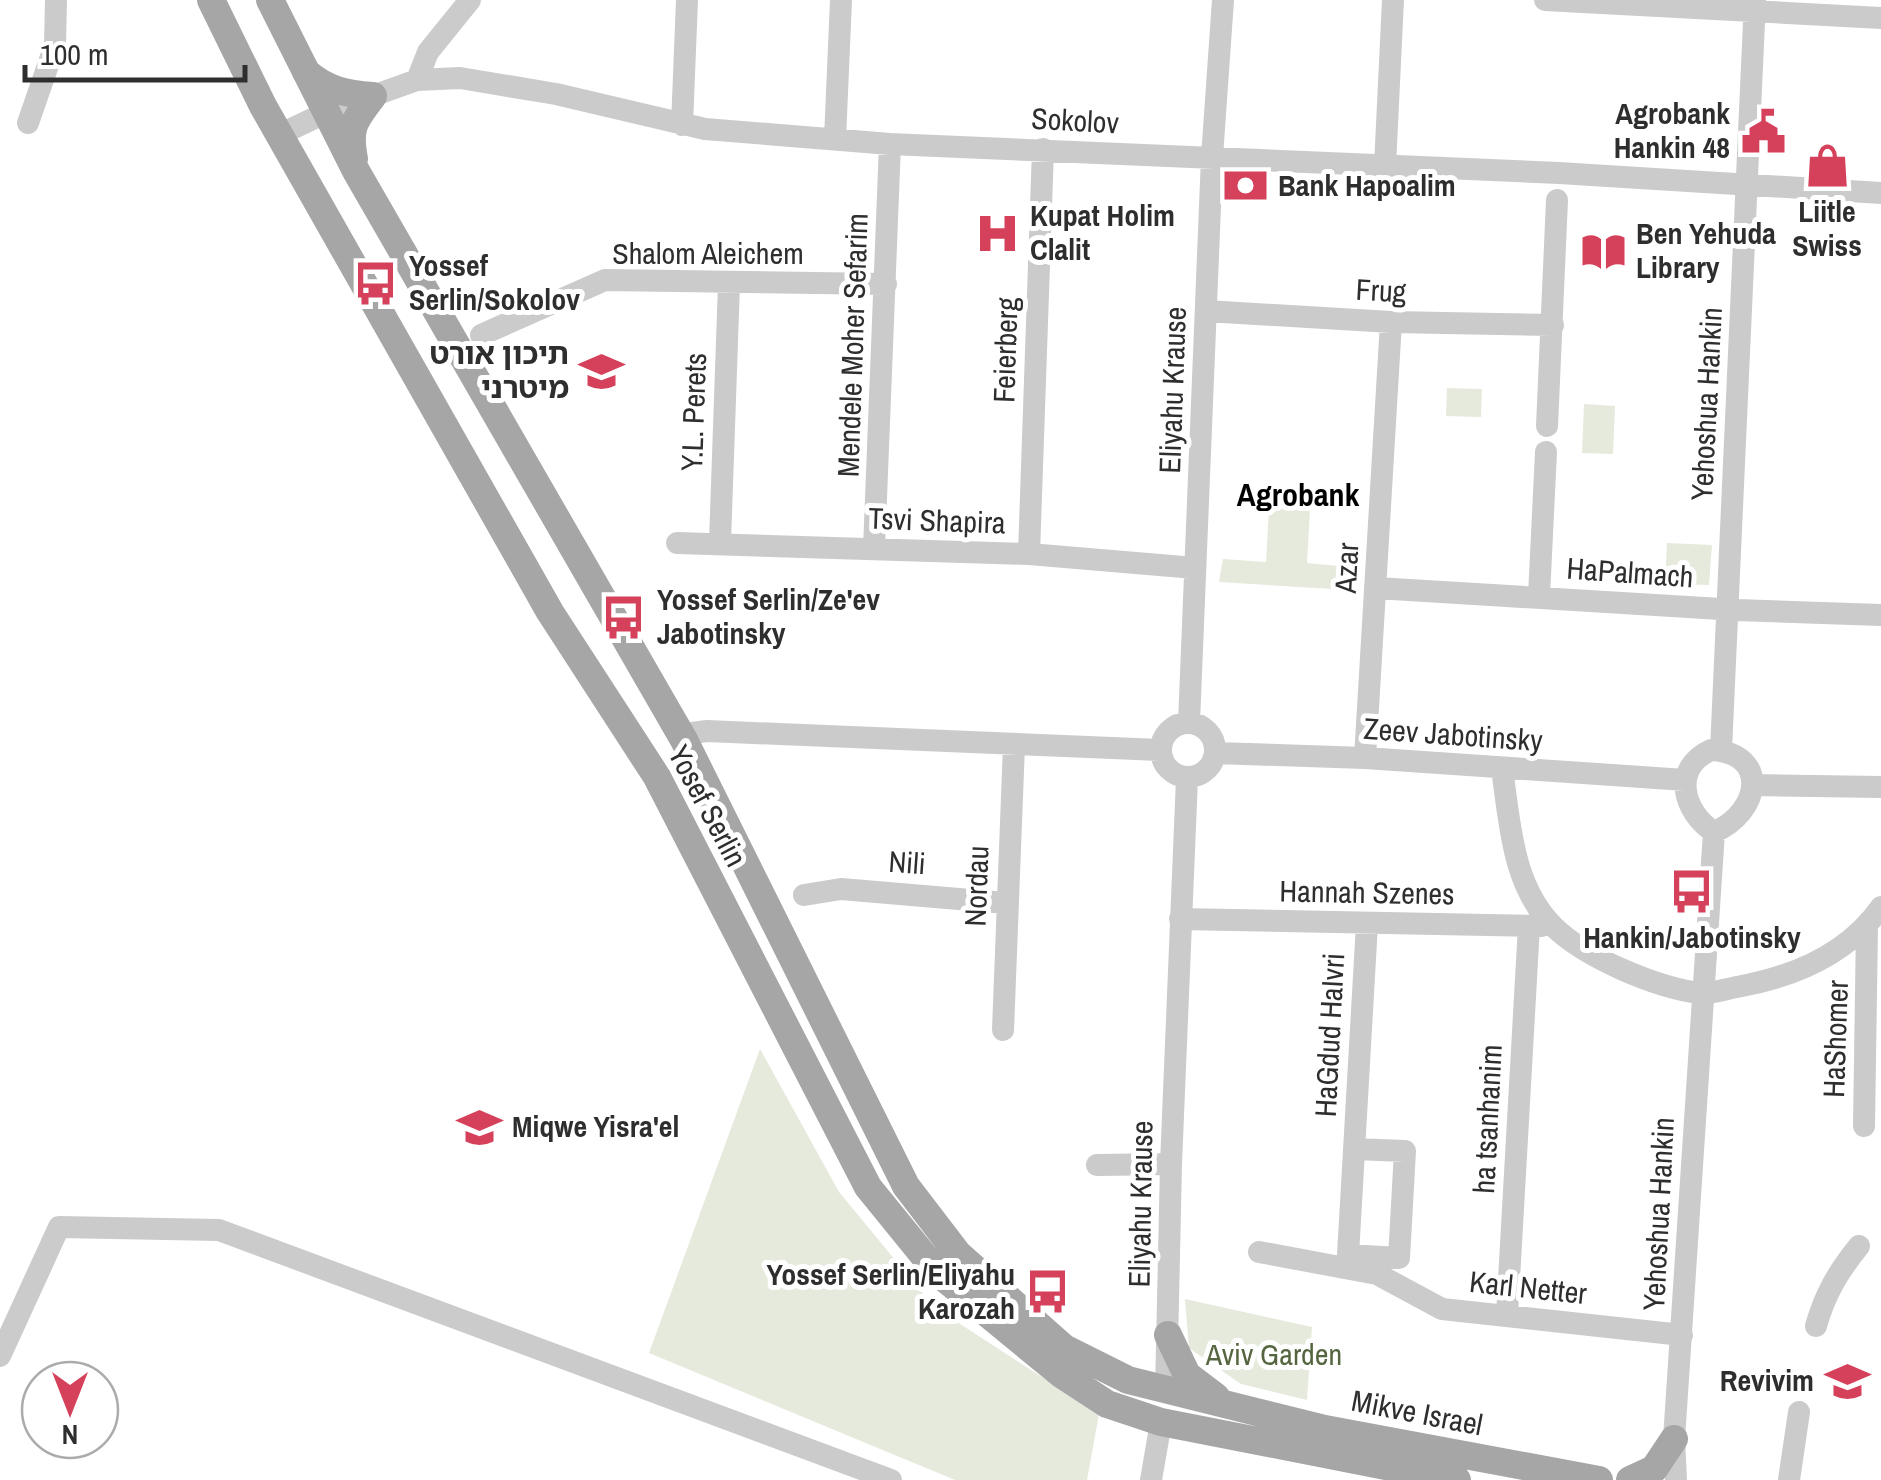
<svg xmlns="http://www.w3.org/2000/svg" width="1881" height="1480" font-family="'Archivo Narrow','Noto Sans Hebrew',sans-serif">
<rect width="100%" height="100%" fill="#fff"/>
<path fill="#e5eadd" d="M1447,388L1482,389L1481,417L1446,416Z
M1584,404L1615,406L1613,454L1582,453Z
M1270,490L1311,493L1307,563L1350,567L1349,590L1219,582L1223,559L1266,562Z
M1667,543L1712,545L1709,585L1665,584Z
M760,1049L839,1192L934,1307L1099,1414L1087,1480H955L649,1353Z
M1185,1299L1312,1327L1307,1400L1241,1384L1189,1348Z"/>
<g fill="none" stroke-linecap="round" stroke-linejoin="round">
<path stroke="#cbcbcb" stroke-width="22" d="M1545,0L1881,18
M417,80L428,52L470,0
M28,123L55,45L56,0
M682,125L687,0
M281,134L325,113L417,80L460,78L556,94L705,129L890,144L1559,173L1881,193
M835,139L841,0
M1385,166L1393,0
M1206,311L1391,322L1553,325
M481,335L605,280L886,284
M1547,426L1557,200
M720,542L729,284
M677,543L1029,554L1195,568
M874,549L890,144
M1029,554L1043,149
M1376,588L1737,610L1881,615
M1539,596L1546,452
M1161 750a27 27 0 1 1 54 0a27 27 0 1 1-54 0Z
M1189,723L1212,157L1223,0
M684,740L692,733L707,731L1160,750
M1711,750C1770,753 1761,812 1714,832C1683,812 1671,768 1711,750Z
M1721,750L1755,0
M1216,753L1365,758L1685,780
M1365,758L1391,322
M1502,769C1510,823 1512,886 1554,927C1586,958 1655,987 1699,993C1711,994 1726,989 1737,987C1793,977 1847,955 1881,907
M1753,785L1881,787
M804,895L841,889L1006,903
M1180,919L1542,926
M1003,1030L1014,745
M1864,1126L1867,926
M1354,1149L1405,1151L1399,1258L1348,1255L1367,924
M1097,1165L1171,1164
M1259,1252L1377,1274L1442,1309L1682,1335
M1507,1315L1529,926
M1816,1326C1825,1294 1838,1272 1859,1246
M0,1356L59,1227L219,1230L891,1480
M1166,1391L1171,1164L1187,778
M1151,1480L1161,1422
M1676,1480L1674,1439L1714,832
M1789,1480L1799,1412"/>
<path stroke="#a6a6a6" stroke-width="28" d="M211,0L263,106L550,612L657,777L868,1187L938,1273L1061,1374L1107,1404L1161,1422L1457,1480
M270,0L356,171L684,740L906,1186L958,1254L1064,1348L1128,1380L1325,1429L1599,1480
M306,72C326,90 346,94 373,96
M354,159C348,127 354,121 373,96
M1168,1335L1187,1375L1216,1397
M1630,1480L1654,1469L1674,1439"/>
</g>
<defs>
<symbol id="civic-bare" viewBox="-9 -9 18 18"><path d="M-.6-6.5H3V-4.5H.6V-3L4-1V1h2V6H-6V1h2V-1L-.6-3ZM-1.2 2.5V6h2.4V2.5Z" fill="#d5405a" stroke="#fff" stroke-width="2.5" paint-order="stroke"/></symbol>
<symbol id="shop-bare" viewBox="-9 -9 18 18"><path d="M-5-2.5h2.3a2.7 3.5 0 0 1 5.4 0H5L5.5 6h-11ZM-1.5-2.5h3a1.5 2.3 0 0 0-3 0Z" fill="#d5405a" stroke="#fff" stroke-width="2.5" paint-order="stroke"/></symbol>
<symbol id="bank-bare" viewBox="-9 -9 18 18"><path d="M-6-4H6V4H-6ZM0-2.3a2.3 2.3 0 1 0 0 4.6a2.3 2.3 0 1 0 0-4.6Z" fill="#d5405a" stroke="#fff" stroke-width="2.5" paint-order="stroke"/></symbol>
<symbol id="hospital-bare" viewBox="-9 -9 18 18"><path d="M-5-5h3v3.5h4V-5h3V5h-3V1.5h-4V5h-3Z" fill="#d5405a" stroke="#fff" stroke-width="2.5" paint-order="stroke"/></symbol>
<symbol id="library-bare" viewBox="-9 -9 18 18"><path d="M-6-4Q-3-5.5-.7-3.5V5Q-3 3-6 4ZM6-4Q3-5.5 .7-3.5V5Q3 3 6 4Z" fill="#d5405a" stroke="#fff" stroke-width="2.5" paint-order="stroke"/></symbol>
<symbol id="bus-bare" viewBox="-9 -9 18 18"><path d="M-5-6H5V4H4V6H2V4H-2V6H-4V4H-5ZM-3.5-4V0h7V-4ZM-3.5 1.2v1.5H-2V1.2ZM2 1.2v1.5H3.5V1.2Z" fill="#d5405a" stroke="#fff" stroke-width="2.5" paint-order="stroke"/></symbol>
<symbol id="school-bare" viewBox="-9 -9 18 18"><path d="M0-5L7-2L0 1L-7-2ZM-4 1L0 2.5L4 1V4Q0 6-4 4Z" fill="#d5405a" stroke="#fff" stroke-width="2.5" paint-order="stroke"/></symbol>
</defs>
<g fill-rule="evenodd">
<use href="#civic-bare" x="1732" y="100" width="63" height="63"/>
<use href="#shop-bare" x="1796" y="134" width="63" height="63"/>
<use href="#bank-bare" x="1214" y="154" width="63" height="63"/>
<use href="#hospital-bare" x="966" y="202" width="63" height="63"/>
<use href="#library-bare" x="1572" y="220" width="63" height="63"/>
<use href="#bus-bare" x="344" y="252" width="63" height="63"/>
<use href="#school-bare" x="570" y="340" width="63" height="63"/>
<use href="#bus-bare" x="592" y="586" width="63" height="63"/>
<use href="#bus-bare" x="1660" y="860" width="63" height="63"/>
<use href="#school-bare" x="448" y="1096" width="63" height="63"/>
<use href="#bus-bare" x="1016" y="1260" width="63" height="63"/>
<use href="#school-bare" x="1816" y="1350" width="63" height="63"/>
</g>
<g text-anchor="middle" stroke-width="10" stroke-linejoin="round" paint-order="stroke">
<g font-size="30" font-weight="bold" fill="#2e2e2e" stroke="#fff" text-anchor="start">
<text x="1730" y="124" text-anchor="end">Agrobank<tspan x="1730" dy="34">Hankin 48</tspan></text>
<text x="1278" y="196">Bank Hapoalim</text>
<text x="1827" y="222" text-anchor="middle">Liitle<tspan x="1827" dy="34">Swiss</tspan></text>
<text x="1030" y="226">Kupat Holim<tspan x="1030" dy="34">Clalit</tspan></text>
<text x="1636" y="244">Ben Yehuda<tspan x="1636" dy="34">Library</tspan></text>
<text x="409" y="276">Yossef<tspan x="409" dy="34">Serlin/Sokolov</tspan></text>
<text x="569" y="364" text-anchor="end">תיכון אורט<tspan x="569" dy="34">מיטרני</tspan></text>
<text x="657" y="610">Yossef Serlin/Ze'ev<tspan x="657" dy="34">Jabotinsky</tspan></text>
<text x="1692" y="948" text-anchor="middle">Hankin/Jabotinsky</text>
<text x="512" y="1137">Miqwe Yisra'el</text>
<text x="1015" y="1285" text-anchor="end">Yossef Serlin/Eliyahu<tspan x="1015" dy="34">Karozah</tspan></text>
<text x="1814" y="1391" text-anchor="end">Revivim</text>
</g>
<g font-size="30" fill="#2e2e2e" stroke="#fff">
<text transform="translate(1075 121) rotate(3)" y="10">Sokolov</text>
<text x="708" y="264">Shalom Aleichem</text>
<text transform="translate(1381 291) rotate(3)" y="10">Frug</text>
<text transform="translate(853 345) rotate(-88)" y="10">Mendele Moher Sefarim</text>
<text transform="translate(1006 350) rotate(-88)" y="10">Feierberg</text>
<text transform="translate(1173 390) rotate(-88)" y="10">Eliyahu Krause</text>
<text transform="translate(1707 404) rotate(-87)" y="10">Yehoshua Hankin</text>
<text transform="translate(694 412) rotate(-88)" y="10">Y.L. Perets</text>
<text transform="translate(937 521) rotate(2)" y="10">Tsvi Shapira</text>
<text transform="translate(1347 568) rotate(-87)" y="10">Azar</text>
<text transform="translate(1630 573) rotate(4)" y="10">HaPalmach</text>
<text transform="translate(1453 735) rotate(4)" y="10">Zeev Jabotinsky</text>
<text transform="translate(707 806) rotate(62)" y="10">Yosef Serlin</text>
<text transform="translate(907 863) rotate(4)" y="10">Nili</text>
<text transform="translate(977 886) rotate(-88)" y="10">Nordau</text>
<text transform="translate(1367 893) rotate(1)" y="10">Hannah Szenes</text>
<text transform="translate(1330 1035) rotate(-87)" y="10">HaGdud HaIvri</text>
<text transform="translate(1836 1039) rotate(-88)" y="10">HaShomer</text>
<text transform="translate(1488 1119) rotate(-87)" y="10">ha tsanhanim</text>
<text transform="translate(1141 1204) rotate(-89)" y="10">Eliyahu Krause</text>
<text transform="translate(1659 1214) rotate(-87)" y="10">Yehoshua Hankin</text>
<text transform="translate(1528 1288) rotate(6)" y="10">Karl Netter</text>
<text transform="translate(1417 1413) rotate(11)" y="10">Mikve Israel</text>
</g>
<g font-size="30" fill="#55653f" stroke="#fff">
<text x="1274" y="1365">Aviv Garden</text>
</g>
<g font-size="32" font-weight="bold" fill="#000" stroke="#fff">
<text x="1298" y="506">Agrobank</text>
</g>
</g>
<g transform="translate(70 1410) rotate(180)"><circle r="48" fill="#ffffff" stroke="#ababab" stroke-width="2.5"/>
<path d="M0-8L18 38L0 25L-18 38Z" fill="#d5405a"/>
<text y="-15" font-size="28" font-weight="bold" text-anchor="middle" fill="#2e2e2e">N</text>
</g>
<path d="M25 65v15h220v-15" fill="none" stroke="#2e2e2e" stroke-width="5"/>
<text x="40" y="65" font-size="30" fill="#2e2e2e" stroke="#ffffff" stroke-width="8" paint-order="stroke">100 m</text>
</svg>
